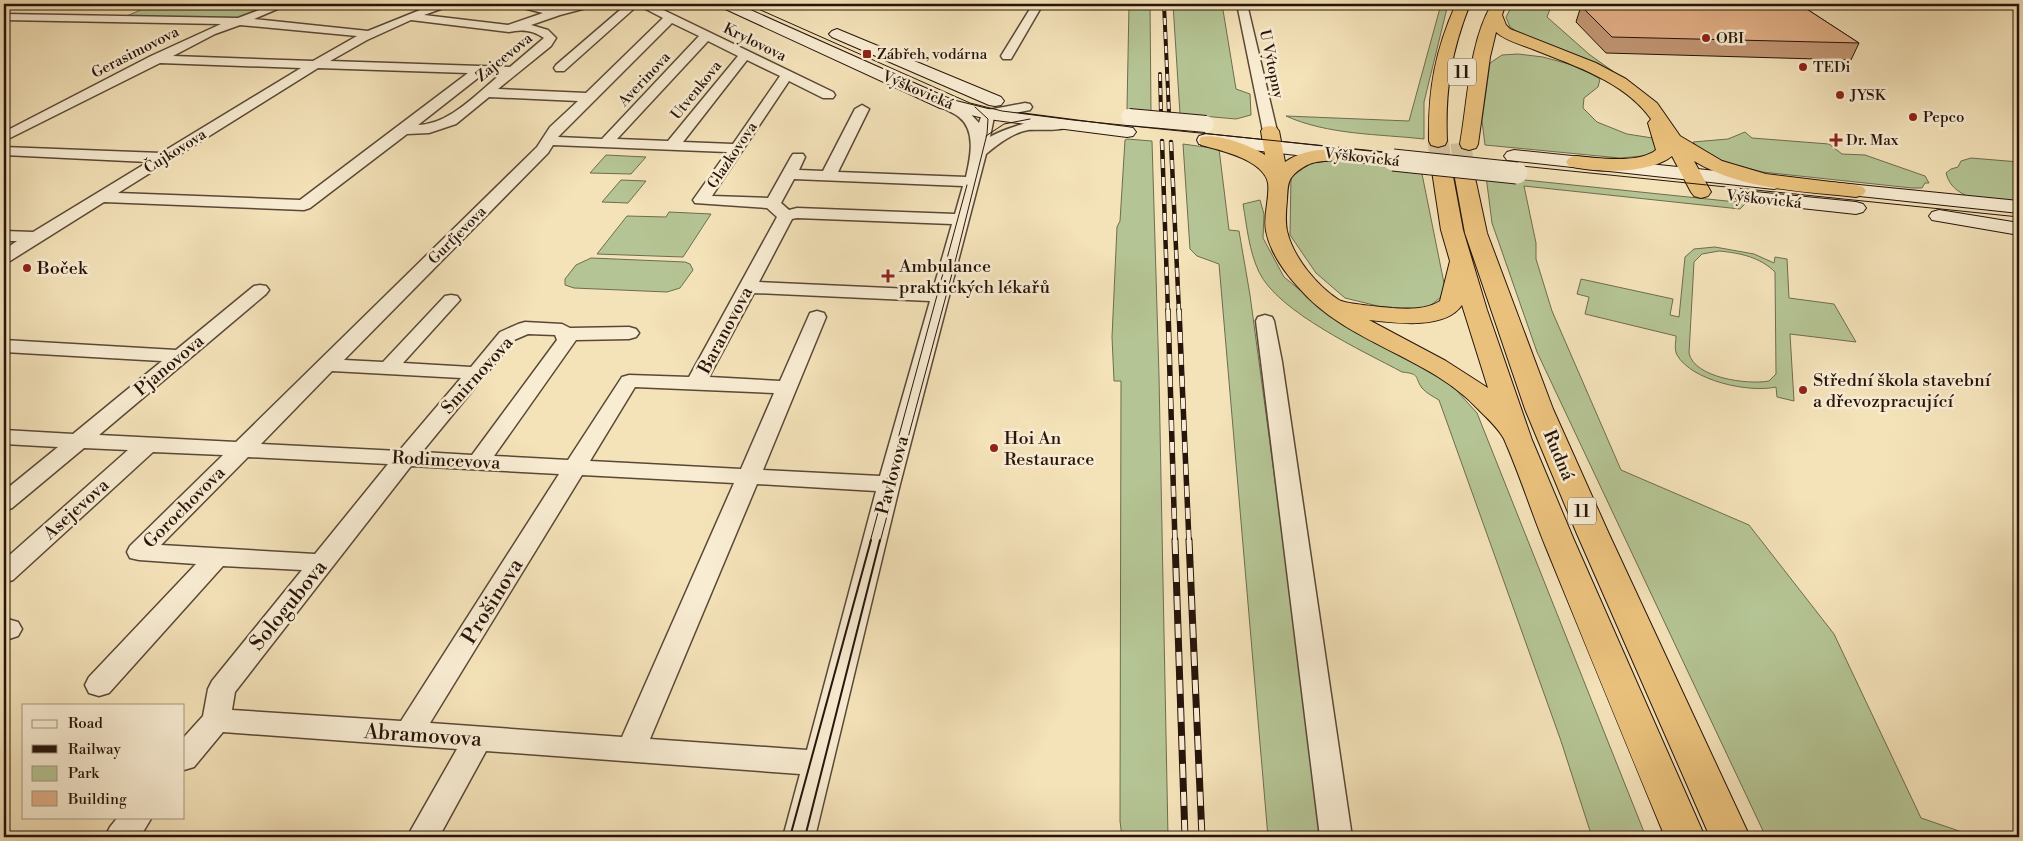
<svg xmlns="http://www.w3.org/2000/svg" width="2023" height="841" font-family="'Libre Bodoni',serif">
<rect width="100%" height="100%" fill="#f4e2b9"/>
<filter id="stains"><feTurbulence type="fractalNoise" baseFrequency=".004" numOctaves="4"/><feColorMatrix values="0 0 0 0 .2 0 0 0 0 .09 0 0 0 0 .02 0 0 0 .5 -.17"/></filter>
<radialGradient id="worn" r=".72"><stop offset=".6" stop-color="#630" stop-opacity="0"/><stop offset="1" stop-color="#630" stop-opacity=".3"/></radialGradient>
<path fill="#b5c494" stroke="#6e6c4f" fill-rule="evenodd" d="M154,4H284L237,21L120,19Z
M1129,4H1150L1151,112L1127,109Z
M1173,4H1222L1236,89L1250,94L1251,115L1236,119L1180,114Z
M1438,4H1448L1424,102V139C1379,134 1328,135 1286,116L1409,121L1440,8Z
M1513,4H1552L1547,17L1590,55L1614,72L1525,37L1510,27L1506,17Z
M1518,54L1543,57L1580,67L1600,79L1598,87L1584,98L1583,108L1597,122L1627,134L1659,139L1661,144L1654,155L1620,158L1485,145L1482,121L1490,63L1502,55Z
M1745,132L1752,138L1829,144L1842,154L1865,155L1925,176L1929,183H1925L1922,188H1912L1762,172L1735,165L1704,154L1693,142L1728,139Z
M1127,139L1152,141L1159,376L1168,837H1122L1120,821L1121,381H1114L1112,337L1117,227L1120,221L1125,140Z
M1183,144L1219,149L1229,230L1239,231L1250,295L1323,837H1268L1219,264L1197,256L1190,249Z
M606,155L646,157L631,174L590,173Z
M1971,158L2019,162V204C1996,202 1953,203 1946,173L1951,169L1958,167L1961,161Z
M1338,160L1421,169L1446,293L1426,309L1386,308L1345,298L1316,273L1290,235L1291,177L1311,163Z
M1486,176L1746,203L1740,209L1524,186L1536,243V259L1552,311L1621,470L1749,525L1834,634L1921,818L1962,832L1965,837H1818L1811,835H1765L1537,352L1492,223Z
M621,180L646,181L628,203L602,202Z
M1260,200L1264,214L1263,238L1284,277L1312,300L1447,380L1477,413L1646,837H1592L1561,741L1439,400C1434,397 1426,393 1422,388C1414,377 1421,374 1402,372C1363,351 1278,312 1259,272C1249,251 1247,227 1243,204Z
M669,212L711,214L683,257L597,254L627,216L666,217Z
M1715,247L1754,254L1774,263L1775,257L1787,259L1789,298L1834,304L1856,342L1790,334L1794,401L1777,397L1776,387C1749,393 1692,381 1677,355C1674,349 1676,342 1676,336L1585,314L1589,297L1577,294L1581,279L1673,299L1670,315L1679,317L1685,257L1694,249ZM1719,251C1740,253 1760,257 1775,272L1776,374L1769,381C1748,385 1694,378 1689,353L1694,262L1702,254Z
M591,258L685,262L690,264L693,270L680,288L667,292L574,288L565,285V279L576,265Z"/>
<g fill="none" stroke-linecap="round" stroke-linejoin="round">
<path stroke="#d5c39f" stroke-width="21" stroke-dasharray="21 11" stroke-linecap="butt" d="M1438,141L1442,171
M1461,143L1464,173"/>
<defs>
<path id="street" d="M275,4H289L254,19L368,31L435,4H450L449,6L424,15L508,25L543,13L515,6L514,4H533L556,9L577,4H595L594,6L560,15L531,25L548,30L556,38L551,46L498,89L586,93L663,18L638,5L564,71H556L554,68L556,65L627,4H651L833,92L835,95L833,98H823L789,81L712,196L768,198L791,157L793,154H803L805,157L799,170L823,171L855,109L862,105L869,109L838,172L966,177C970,159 977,131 959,117C953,112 944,110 939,104L946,100L966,109L979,123L983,111L1025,103L1030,104L1032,107L1030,110L994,117L990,137C1004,128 1058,110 1070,125C1064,132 1038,129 1028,130C1012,133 998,144 986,154L900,484L815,837H783L800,774L486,751L439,837H407L457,749L223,732L194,767L184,770V737L203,716L208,689L212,681L302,570L223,566L109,693L99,696L89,693L85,685L89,677L196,564L139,560L130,558L127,552L130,546L223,455L153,452L13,580L4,583V560L128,450L84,448L12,508L4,511V491L58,447L4,444V430L73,434L162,361L4,352V340L176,350L254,286L260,285L266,286L269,290L266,294L99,435L236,442L537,147L550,127L578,101L489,97L456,124L429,133L407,134L310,208L304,210L104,202L10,261L4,262V250L17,241H4V231L33,232L148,162L4,155V147L161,153L301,68L160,63L4,141V132L151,56L221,24L4,20V14L238,18ZM411,20L509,32C521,29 533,30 544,38L510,67L330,61L367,40ZM672,23L699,36L602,139L558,137ZM240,25L357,36L313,61L173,56L215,34ZM708,41L738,56L668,141L617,139ZM747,60L780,76L733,144L683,142ZM318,68L468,73L300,200L118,193ZM483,74H501C476,94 450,124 418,125ZM553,145L727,152L693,200L695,203L767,208L777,217L689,377L629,375L622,377L568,460L494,456L576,340L629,339L636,337L639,333L636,329L629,327L570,328L562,324L525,322L518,324L500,332L471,367L403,363L460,300L457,296L451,295L445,296L383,362L344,360L548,153ZM794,179L963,186L955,214L797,208L789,210L781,203ZM797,218L952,224L933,290L759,282L792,219ZM754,293L930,301L880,476L763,470L826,317L824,313L817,311L810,313L780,381L709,377ZM528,334L555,335L557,340L472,455L422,452L514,340ZM332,371L461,378L399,451L261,444ZM635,387L774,393L741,469L590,461ZM248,457L388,464L315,554L161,545ZM411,466L559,474L401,721L232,710L235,692ZM582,475L734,483L622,737L430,723ZM757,484L876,491L807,750L650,739Z
M1033,4H1043L1011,59H1003L1001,56Z
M1237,4H1247L1277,131L1275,134H1265L1263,131Z
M1265,315L1272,317L1274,321L1282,362L1352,837H1320L1256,321L1258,317Z
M4,618L18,622L22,629L18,636L9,639L4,638Z
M118,817H152L140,837H105L110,827Z"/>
<path id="secondary" d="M719,4H737L952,100L988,109L1127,127L1133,128L1136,132L1133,136L1127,137L988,119L940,108L721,7Z
M837,29L1001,97L1004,101L1001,105L995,106L989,105L832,37L829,34L832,31Z
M1206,134L1393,154L1400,156L1403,160L1400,164L1393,166L1199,144L1197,140L1199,136Z
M1514,150L1774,177L1781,179L1784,183L1781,187L1774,189L1507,160L1504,156L1507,152Z
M1829,182L2019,201V213L1822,192L1819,188L1822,184Z
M1745,191L1856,202L1863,204L1866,208L1863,212L1856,214L1738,201L1735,197L1738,193Z
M1939,210L2019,223V235L1932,220L1929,216L1932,212Z"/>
<path id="highway" d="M1456,4H1470C1451,52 1445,90 1447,141L1445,145L1438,147L1431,145L1429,141C1428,90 1435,51 1456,4Z
M1492,4H1504L1505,6L1502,15L1506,25L1510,29L1596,63L1626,79L1657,103L1680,136L1722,161L1766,174L1856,185L1863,187L1866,191L1863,195L1856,197C1803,191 1741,190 1694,161L1711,192L1708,196L1701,198L1694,196L1691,192L1672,156C1650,174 1597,173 1569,166L1566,162L1569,158L1576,156C1598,158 1638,164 1656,150L1648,123L1651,119C1625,82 1575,66 1535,50C1523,45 1506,41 1496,32L1490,57L1478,144L1476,148L1469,150L1462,148L1460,144C1468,100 1469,42 1492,4Z
M1270,126L1276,127L1279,131L1285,162C1300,151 1325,147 1343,151L1346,155L1343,159C1329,162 1314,159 1302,168C1287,178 1288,184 1287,200C1286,210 1285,221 1287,231C1293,257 1317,286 1339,300C1346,304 1382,307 1392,308C1408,309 1426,310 1440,301L1450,261L1441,230L1432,171L1435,167L1442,165L1449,167L1452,171L1463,230L1487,310L1532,440L1574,540L1705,837H1665C1625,742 1586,646 1547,550C1532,514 1520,475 1504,439C1499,429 1486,417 1478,409C1429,356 1347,344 1299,288C1285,273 1270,252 1266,231C1263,215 1270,198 1268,183C1264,160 1220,150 1201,145L1199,141L1201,137C1217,133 1252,146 1265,155L1261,131L1264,127ZM1462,305L1488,388L1446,361L1369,320C1395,323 1445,330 1462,305Z
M1464,167L1471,169L1474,173L1487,233L1553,409L1609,534L1750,837H1710L1577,534L1525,409L1465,233L1454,173L1457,169Z"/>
</defs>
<use href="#street" stroke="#5a4836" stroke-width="3"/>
<use href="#secondary" stroke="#27140a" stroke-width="2"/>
<use href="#highway" stroke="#27140a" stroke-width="2"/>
<use href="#street" fill="#f8ecd2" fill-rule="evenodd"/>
<use href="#secondary" fill="#f8ecd2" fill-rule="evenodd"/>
<use href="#highway" fill="#eac17c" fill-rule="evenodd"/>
<path stroke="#27140a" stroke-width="1" d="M747,4L970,103L1002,111L1073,120L2019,217
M986,136L1004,124L1030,119
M870,542L967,185
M880,542L953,270L987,134L988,119L975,107"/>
<path stroke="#27140a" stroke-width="2" d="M790,837L871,540
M805,837L880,540"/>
<defs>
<path id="rail-far3" d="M1164,4L1169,114
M1160,74L1161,113"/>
<path id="rail-far2" d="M1162,141L1168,312
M1171,142L1179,312"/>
<path id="rail-far1" d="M1168,310L1175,542
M1179,310L1189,542"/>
<path id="rail" d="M1175,540L1185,837
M1189,540L1202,837"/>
</defs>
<use href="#rail-far3" stroke="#27140a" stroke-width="4"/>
<use href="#rail-far2" stroke="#27140a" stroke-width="4.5"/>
<use href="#rail-far1" stroke="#27140a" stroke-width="5.5"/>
<use href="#rail" stroke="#27140a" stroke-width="7"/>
<use href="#rail-far3" stroke="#f8ecd2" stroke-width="2.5" stroke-dasharray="7" stroke-linecap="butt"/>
<use href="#rail-far2" stroke="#f8ecd2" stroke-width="3" stroke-dasharray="9" stroke-linecap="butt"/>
<use href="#rail-far1" stroke="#f8ecd2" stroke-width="4" stroke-dasharray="11" stroke-linecap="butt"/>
<use href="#rail" stroke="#f8ecd2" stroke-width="5" stroke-dasharray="14" stroke-linecap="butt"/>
<defs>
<path id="secondary-bridge-far1" d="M1129,117L1206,124"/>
<path id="secondary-bridge" d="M1393,160L1517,173"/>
</defs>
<use href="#secondary-bridge-far1" stroke="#27140a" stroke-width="18" stroke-linecap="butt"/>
<use href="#secondary-bridge" stroke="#27140a" stroke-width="23" stroke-linecap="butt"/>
<use href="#secondary-bridge-far1" stroke="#f8ecd2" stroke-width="16"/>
<use href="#secondary-bridge" stroke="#f8ecd2" stroke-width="21"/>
</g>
<path fill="#c39775" stroke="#27140a" d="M1700,4H1799L1859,43L1851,60L1606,53L1576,22L1581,6L1704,7Z
M1806,4H1823L1822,6Z"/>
<path fill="#e3b088" stroke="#27140a" d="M1725,4H1799L1859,43L1612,37L1581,6L1730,7Z"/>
<g fill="#8f2418" stroke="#f8ecd2" stroke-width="2">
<circle cx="1706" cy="38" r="5"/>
<rect x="862" y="49" width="10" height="10" rx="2.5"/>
<circle cx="1803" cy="67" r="5"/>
<circle cx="1840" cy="95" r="5"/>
<circle cx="1913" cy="117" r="5"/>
<path d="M1833.5 132.5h5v5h5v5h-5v5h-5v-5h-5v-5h5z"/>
<circle cx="27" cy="268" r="5"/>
<path d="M885.5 268.5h5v5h5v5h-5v5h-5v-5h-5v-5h5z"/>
<circle cx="1803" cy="390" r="5"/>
<circle cx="994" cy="448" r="5"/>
</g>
<g text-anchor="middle" stroke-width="5" stroke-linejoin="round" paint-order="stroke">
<g font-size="15" fill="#27140a" stroke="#f8ecd2" text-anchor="start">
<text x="1716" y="43">OBI</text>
<text x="877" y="59">Zábřeh, vodárna</text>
<text x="1813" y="72">TEDi</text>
<text x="1850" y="100">JYSK</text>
<text x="1923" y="122">Pepco</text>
<text x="1846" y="145">Dr. Max</text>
</g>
<g font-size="15" fill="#27140a" stroke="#f8ecd2">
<text transform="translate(755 42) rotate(26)" y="5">Krylovova</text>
<text transform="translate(135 52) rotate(-27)" y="5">Gerasimovova</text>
<text transform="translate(504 57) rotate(-39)" y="5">Zajcevova</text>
<text transform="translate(1272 64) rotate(78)" y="5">U Výtopny</text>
<text transform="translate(644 79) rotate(-47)" y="5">Averinova</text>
<text transform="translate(696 90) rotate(-51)" y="5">Utvenkova</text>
<text transform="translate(918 90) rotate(23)" y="5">Výškovická</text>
<text transform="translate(175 151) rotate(-32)" y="5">Čujkovova</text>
<text transform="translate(732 155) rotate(-56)" y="5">Glazkovova</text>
<text transform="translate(1362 157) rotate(6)" y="5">Výškovická</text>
<text transform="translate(1764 199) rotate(6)" y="5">Výškovická</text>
<text transform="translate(457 235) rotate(-45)" y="5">Gurťjevova</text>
</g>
<g fill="#f8ecd2" stroke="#665546" stroke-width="1">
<rect x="1448" y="58.5" width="28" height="27" rx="4"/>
<rect x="1568" y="497.5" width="28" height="27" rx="4"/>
</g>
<g font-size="16" font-weight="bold" fill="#27140a">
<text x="1462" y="78">11</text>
<text x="1582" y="517">11</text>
</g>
<g font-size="18" fill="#27140a" stroke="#f8ecd2" text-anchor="start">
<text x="899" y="272">Ambulance<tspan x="899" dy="21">praktických lékařů</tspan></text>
<text x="37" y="274">Boček</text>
<text x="1813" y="386">Střední škola stavební<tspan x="1813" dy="21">a dřevozpracující</tspan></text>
<text x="1004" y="444">Hoi An<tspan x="1004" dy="21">Restaurace</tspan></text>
</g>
<g font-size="18" fill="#27140a" stroke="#f8ecd2">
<text transform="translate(725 330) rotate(-62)" y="6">Baranovova</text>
<text transform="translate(169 365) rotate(-40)" y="6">Pjanovova</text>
<text transform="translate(477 375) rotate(-48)" y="6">Smirnovova</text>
<text transform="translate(1559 455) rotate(67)" y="6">Rudná</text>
<text transform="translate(446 460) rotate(3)" y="6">Rodimcevova</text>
<text transform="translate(892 475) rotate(-75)" y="6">Pavlovova</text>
<text transform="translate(184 507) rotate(-45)" y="6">Gorochovova</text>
<text transform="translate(76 509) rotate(-42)" y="6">Asejevova</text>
</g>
<g font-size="21" fill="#27140a" stroke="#f8ecd2">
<text transform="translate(492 601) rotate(-58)" y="7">Prošinova</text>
<text transform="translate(288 605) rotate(-51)" y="7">Sologubova</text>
<text transform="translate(423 735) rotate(4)" y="7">Abramovova</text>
</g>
</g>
<rect width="2023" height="841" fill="none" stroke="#f4e2b9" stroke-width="20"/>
<rect x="5" y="5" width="2013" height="831" fill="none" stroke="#27140a" stroke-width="2.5"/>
<rect x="10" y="10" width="2003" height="821" fill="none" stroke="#27140a"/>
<rect x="22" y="704" width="162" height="115" fill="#f8ecd2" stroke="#a49682"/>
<rect x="32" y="720" width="25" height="8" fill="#f8ecd2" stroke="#a49682"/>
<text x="68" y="728" font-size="15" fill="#27140a">Road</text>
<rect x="32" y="745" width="25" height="8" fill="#27140a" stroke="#a49682"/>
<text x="68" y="754" font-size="15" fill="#27140a">Railway</text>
<rect x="32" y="766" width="25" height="15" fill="#b5c494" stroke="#a49682"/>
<text x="68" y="778" font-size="15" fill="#27140a">Park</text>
<rect x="32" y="791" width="25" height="15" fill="#e3b088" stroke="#a49682"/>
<text x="68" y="804" font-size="15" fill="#27140a">Building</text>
<rect width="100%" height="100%" filter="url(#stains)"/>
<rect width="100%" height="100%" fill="url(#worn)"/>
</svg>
